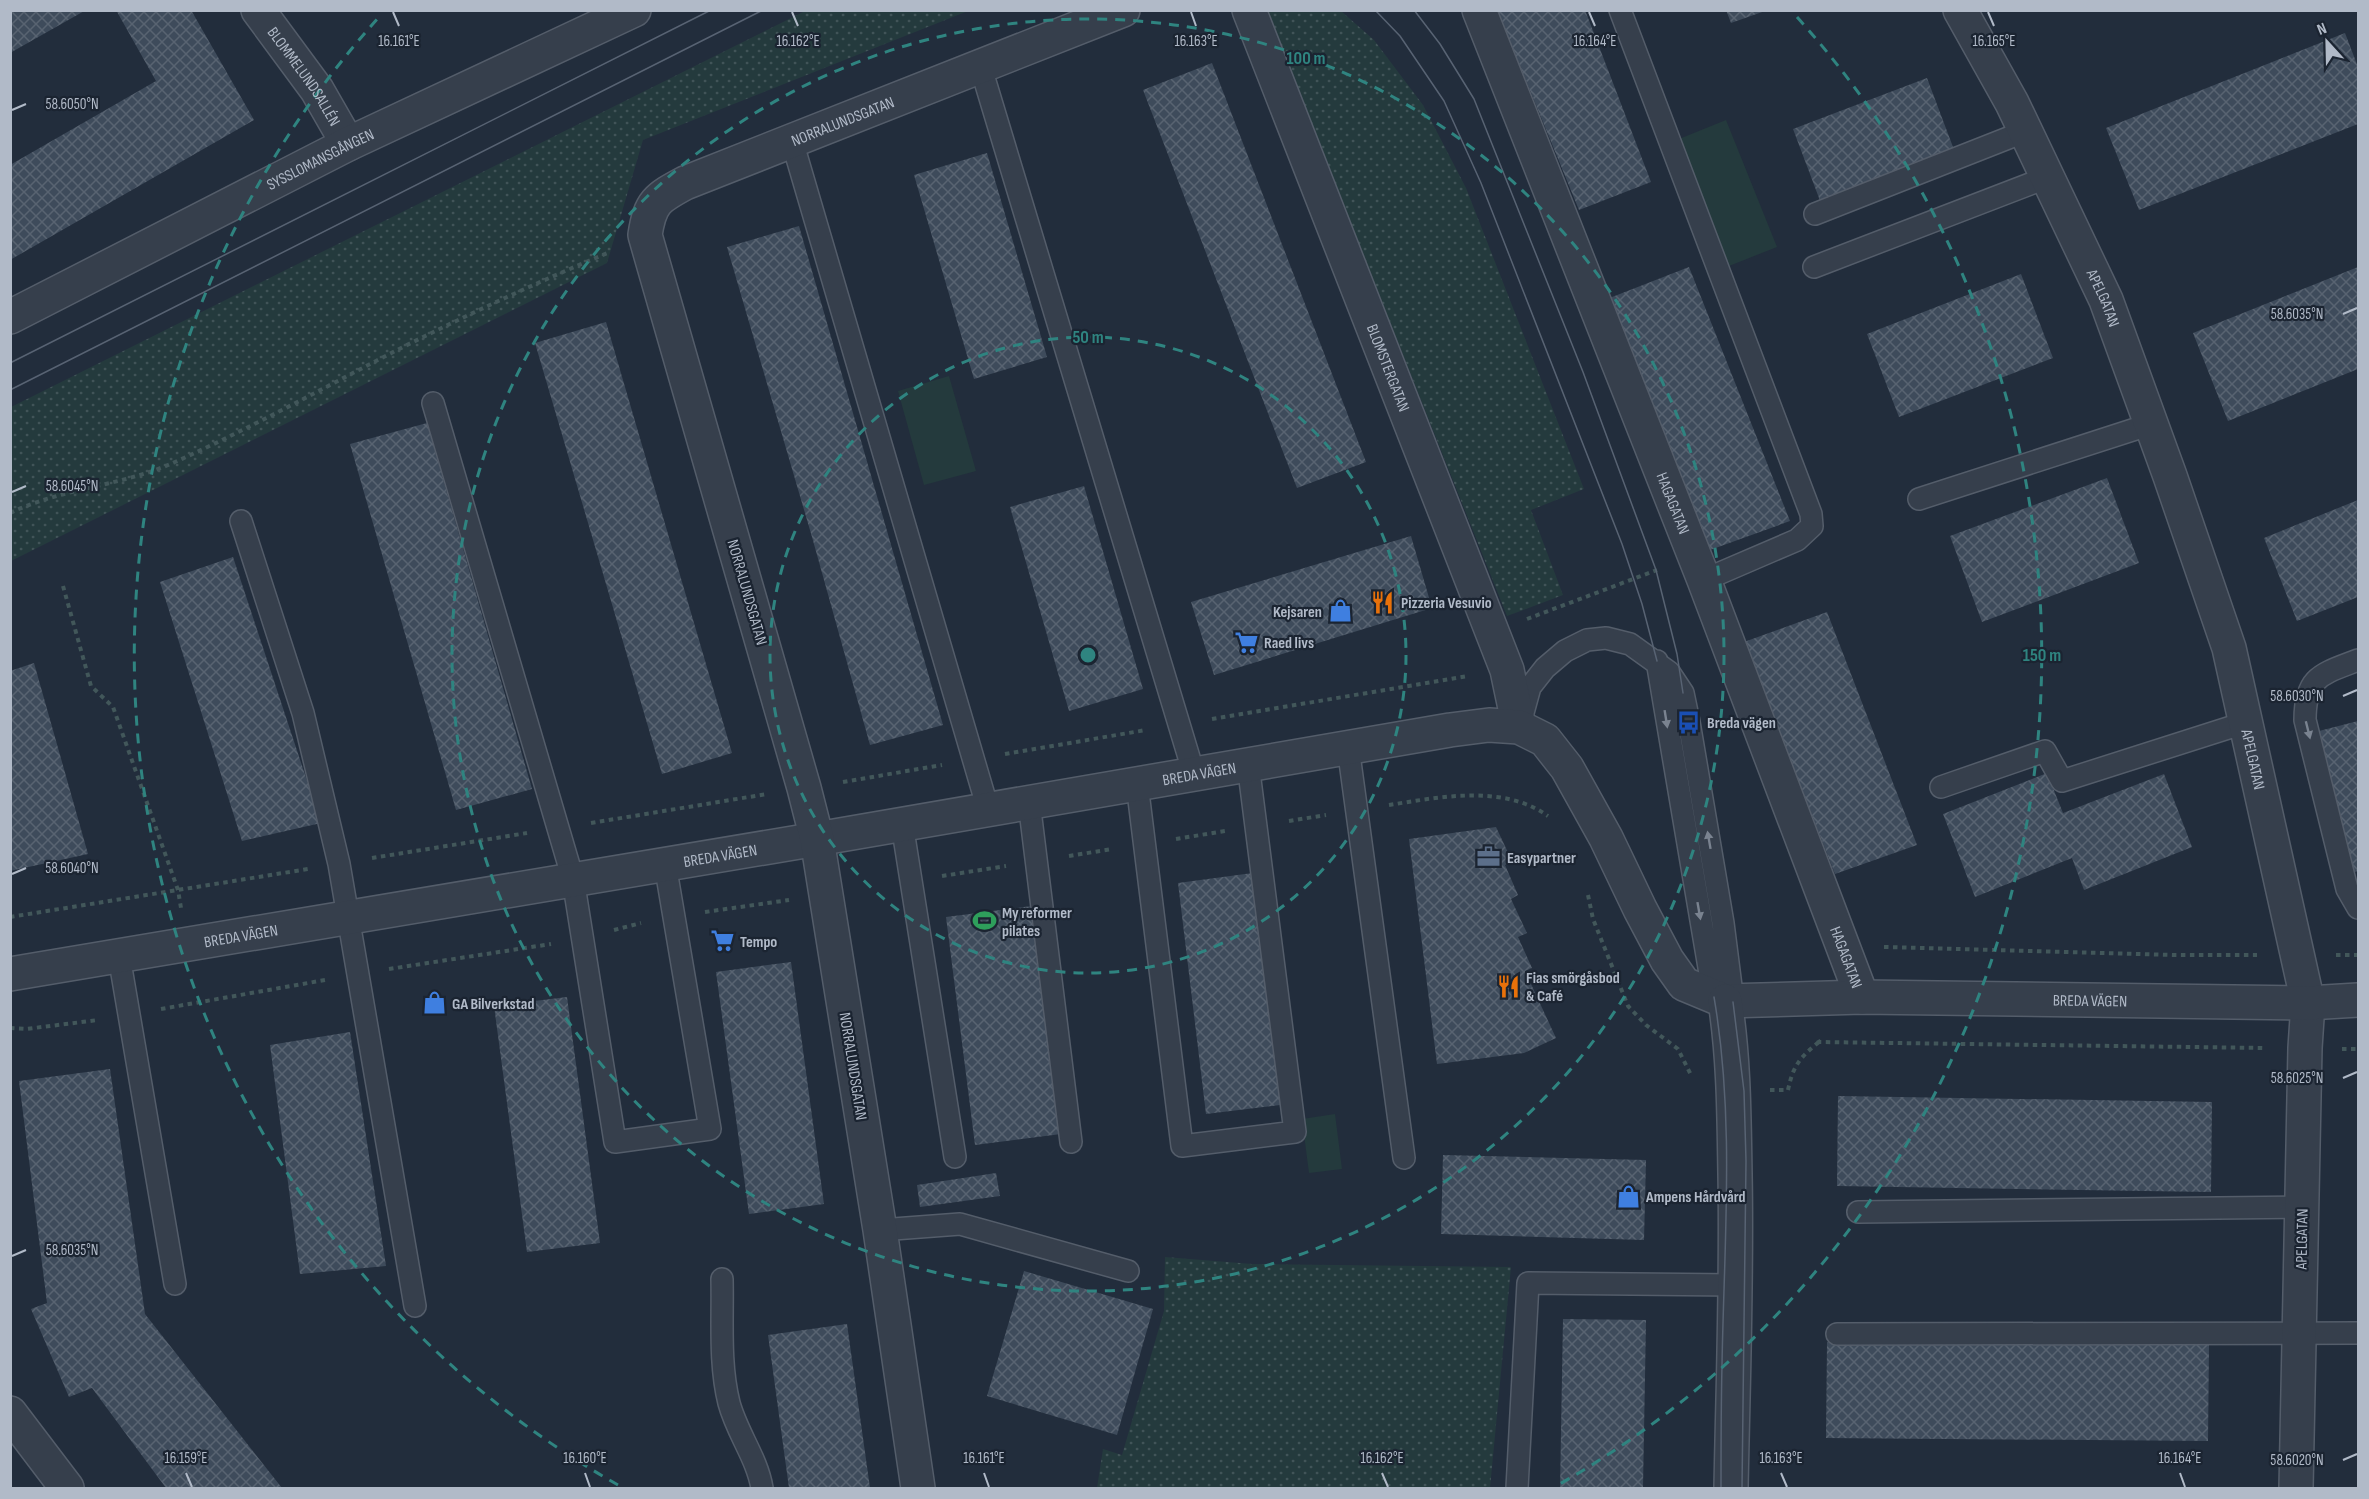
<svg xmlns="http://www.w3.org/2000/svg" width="2369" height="1499" font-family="'Sofia Sans Condensed',sans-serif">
<defs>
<pattern id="grass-dots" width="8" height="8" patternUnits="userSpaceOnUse" patternTransform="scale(1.5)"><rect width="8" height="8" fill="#243a3d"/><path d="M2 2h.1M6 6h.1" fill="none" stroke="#415458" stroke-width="1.8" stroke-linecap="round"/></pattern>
<pattern id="building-cross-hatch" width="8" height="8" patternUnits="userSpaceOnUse" patternTransform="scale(1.5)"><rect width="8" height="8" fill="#3e4b5b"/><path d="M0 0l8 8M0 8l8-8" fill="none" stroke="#586371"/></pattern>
</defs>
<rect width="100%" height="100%" fill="#222d3c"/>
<path fill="url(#grass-dots)" d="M805,11H968L643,140L607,263L11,561V407Z
M1266,11H1341L1374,40L1423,105L1466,188L1584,489L1531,510L1563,595L1507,616Z
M1165,1257L1252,1264L1511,1267L1490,1488H1097L1103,1449L1122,1455L1164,1311Z"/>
<path fill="#243a3d" d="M1726,120L1777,247L1729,266L1679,139Z
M949,376L976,471L924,485L898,391Z
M1335,1114L1342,1169L1309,1173L1302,1119Z"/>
<path fill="url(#building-cross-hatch)" d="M10,10H86L10,53Z
M116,10H191L254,120L10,260V165L156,81Z
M1497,10H1585L1651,182L1579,210Z
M1726,10H1765V11L1731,23Z
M2345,33L2358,67V124L2139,210L2106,128Z
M1212,63L1366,462L1297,488L1143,90Z
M1927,78L1956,155L1822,206L1793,129Z
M987,153L1047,357L974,379L914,175Z
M799,226L943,725L870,745L812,537L727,247Z
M1689,267L1790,521L1710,550L1607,299Z
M2358,267V369L2228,421L2193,333Z
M2021,274L2053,358L1899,417L1867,334Z
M606,322L732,753L662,774L535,343Z
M427,423L532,789L456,810L350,444Z
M2107,478L2139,563L1982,622L1950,536Z
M1084,486L1143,689L1069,711L1010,507Z
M2358,500V597L2297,621L2264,538Z
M1411,536L1432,608L1214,675L1191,602Z
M233,557L321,823L242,841L160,582Z
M1827,612L1917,845L1835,874L1744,642Z
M34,663L88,854L10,871V671Z
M2358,721V871L2354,872L2319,731Z
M2047,773L2063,813L2164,774L2192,847L2084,890L2072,858L1975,897L1943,814Z
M1496,827L1512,861L1505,865L1518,895L1511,899L1527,933L1518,937L1532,968L1525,971L1556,1038L1524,1053L1437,1064L1409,839Z
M1260,872L1288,1104L1206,1114L1178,883Z
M1032,906L1061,1134L975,1145L946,917Z
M791,962L824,1204L749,1214L716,972Z
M567,997L600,1243L527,1252L494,1006Z
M350,1032L386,1266L300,1274L270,1045Z
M110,1069L145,1314L282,1488H166L92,1388L69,1397L31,1309L47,1303L19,1081Z
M1838,1096L2212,1102L2211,1192L1837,1186Z
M1443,1155L1646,1160L1644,1240L1441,1234Z
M996,1173L1000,1196L920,1207L917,1185Z
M1024,1271L1153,1309L1117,1435L987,1396Z
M1563,1319L1646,1320L1643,1488H1560Z
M847,1324L870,1488H789L768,1335Z
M1827,1342L2209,1345L2208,1441L1826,1438Z"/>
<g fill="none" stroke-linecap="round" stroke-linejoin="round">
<defs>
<path id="service" d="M1620,10L1811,514L1812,526L1797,540L1704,580
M981,68L1194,774
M792,141L988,809
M1815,214L2026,131
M1814,267L2048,177
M433,403L573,879L615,1142L710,1129L665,864
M1919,499L2151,424
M241,521L303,713L339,864L415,1306
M2358,660C2322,674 2305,676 2305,720L2347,889L2358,908
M1657,661L1714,997
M1521,720L1530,687L1545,668L1565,651L1587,640L1606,638L1630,644L1669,672L1683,693L1689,722L1723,923L1733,1002
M1348,747L1404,1158
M1137,784L1182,1146L1295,1132L1248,764
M1941,787L2045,751L2062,781L2247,722
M1029,802L1071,1142
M902,824L955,1157
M119,956L175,1284
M1858,1212L2302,1207
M880,1230L960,1224L1128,1271
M722,1279C723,1319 719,1363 729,1403C737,1433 757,1458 762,1488
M1837,1334L2358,1333
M1517,1488L1528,1283L1735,1285"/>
<g id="minor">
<path id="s1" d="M258,10L317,90L348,144"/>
<path id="s2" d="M1249,10L1507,670L1519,727"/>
<path id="s3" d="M1479,10L1704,580L1862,997"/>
<path id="s4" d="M1960,10L2012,103L2106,300L2170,476L2229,648L2308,1003L2305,1048L2296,1488"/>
<path id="s5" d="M10,317L348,144L634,10"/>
<path id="s6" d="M10,974L817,839L1450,730L1489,725L1519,727L1545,740L1567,768L1606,838L1640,909L1667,960L1684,984L1725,1001L1862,997L2308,1003L2358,1000"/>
<path d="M1725,1001C1734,1059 1734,1116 1735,1174C1737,1279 1733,1384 1731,1488"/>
<path d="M10,1413L67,1488"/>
<path id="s7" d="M918,1488L880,1230L817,839L804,788L645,235C650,202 657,198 685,183L1123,10"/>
</g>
</defs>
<use href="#service" stroke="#545d6a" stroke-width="24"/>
<use href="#minor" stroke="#545d6a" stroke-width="36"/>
<path stroke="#42575a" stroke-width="4" stroke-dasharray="4.5 4.5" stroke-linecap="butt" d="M10,513C62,488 123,486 175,462C253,427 327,386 403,347C471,313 540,281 610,252
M63,586L91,686L113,707L178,890L181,908
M1527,619L1657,570
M1212,719L1468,676
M1005,754L1146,730
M843,782L942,765
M1389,805C1440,797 1503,784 1548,816
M1289,821L1326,815
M591,823L767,794
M1176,839L1225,831
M1069,856L1112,849
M372,858L527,833
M942,876L1006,866
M1588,895L1593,919L1628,1006L1646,1025L1678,1049L1691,1075
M705,912L789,900
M10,917L308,869
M614,930L641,923
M1884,947L2174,955H2257
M2336,955H2358
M389,969L551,944
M161,1009L325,980
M10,1028L26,1029L98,1020
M1818,1040L1819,1042L2265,1048
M2342,1049H2358
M1770,1090H1788C1793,1066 1800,1057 1819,1042"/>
<use href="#service" stroke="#363f4c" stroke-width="21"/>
<use href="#minor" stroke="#363f4c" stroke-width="33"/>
<path stroke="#586373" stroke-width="1.5" d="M1375,10L1400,36L1444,101L1481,183L1622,544L1642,604L1657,661
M1414,10L1440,44L1474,99L1583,372L1656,570L1677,654L1683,693
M10,363L711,10
M10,390L763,10
M1714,997C1735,1119 1724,1243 1722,1365C1721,1406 1721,1448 1721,1488
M1733,1002L1744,1091L1746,1161L1742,1488"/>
</g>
<defs><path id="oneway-solid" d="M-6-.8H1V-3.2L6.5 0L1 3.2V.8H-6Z" transform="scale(1.5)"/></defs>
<g fill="#7a8390">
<use href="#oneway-solid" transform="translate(1666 719) rotate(81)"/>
<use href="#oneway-solid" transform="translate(2308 730) rotate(76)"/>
<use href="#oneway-solid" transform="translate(1709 840) rotate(-100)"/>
<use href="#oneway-solid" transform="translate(1699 911) rotate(80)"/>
</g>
<path fill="none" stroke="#b1bac8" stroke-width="2" d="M393,12L399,26M792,12L798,26M1191,12L1196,26M1589,12L1595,26M1988,12L1994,26M12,110L26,104M2343,314L2357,308M12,492L26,486M2343,696L2357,690M12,874L26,868M2343,1078L2357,1072M12,1256L26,1250M2343,1460L2357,1454M186,1473L192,1487M585,1473L590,1487M984,1473L989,1487M1382,1473L1388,1487M1781,1473L1787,1487M2180,1473L2185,1487"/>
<g fill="none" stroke="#2f8480" stroke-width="3" stroke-dasharray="10 8">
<circle cx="1088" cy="655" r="318"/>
<circle cx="1088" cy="655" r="636"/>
<path d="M618 1485A954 954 0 0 1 379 17M1797 17A954 954 0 0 1 1558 1485"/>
</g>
<defs>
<symbol id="restaurant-bare" viewBox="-9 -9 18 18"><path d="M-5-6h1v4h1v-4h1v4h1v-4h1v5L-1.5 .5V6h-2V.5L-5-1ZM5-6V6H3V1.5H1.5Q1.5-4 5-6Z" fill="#e8710a" stroke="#1b2431" stroke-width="2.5" paint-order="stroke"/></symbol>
<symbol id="shop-bare" viewBox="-9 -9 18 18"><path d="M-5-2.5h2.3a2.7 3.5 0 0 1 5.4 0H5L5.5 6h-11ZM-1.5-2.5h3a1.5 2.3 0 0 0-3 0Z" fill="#3f7fe0" stroke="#1b2431" stroke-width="2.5" paint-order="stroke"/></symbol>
<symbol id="supermarket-bare" viewBox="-9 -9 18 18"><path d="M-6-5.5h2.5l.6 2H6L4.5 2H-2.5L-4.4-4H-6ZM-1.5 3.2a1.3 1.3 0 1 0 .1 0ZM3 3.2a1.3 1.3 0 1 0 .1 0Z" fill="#3f7fe0" stroke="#1b2431" stroke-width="2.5" paint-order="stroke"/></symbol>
<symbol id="bus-bare" viewBox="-9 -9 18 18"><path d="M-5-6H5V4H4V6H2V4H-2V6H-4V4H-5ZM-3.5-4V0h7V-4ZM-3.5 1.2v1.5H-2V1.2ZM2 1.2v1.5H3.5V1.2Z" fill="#1a4fb4" stroke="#1b2431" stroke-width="2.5" paint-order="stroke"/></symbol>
<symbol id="office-bare" viewBox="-9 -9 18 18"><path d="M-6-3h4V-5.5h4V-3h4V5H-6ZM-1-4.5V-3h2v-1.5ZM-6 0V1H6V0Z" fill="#5c6f8a" stroke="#1b2431" stroke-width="2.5" paint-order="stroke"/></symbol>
<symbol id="stadium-bare" viewBox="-9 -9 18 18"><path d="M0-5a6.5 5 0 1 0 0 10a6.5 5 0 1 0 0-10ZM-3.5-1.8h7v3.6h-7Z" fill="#2e9e5b" stroke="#1b2431" stroke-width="2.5" paint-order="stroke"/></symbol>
</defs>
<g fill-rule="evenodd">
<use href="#restaurant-bare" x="1366" y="586" width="33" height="33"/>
<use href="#shop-bare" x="1324" y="594" width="33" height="33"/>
<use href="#supermarket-bare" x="1230" y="626" width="33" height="33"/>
<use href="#bus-bare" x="1672" y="706" width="33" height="33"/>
<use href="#office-bare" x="1472" y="840" width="33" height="33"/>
<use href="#stadium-bare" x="968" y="904" width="33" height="33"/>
<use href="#supermarket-bare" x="706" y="924" width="33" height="33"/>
<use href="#restaurant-bare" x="1492" y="970" width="33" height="33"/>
<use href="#shop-bare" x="418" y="986" width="33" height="33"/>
<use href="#shop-bare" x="1612" y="1180" width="33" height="33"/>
</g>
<g text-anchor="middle" stroke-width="4.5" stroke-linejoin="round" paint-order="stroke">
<g font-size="16" fill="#b1bac8" stroke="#1b2431">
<text dy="6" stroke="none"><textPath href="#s1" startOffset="81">BLOMMELUNDSALLÉN</textPath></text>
<text dy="6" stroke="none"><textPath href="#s7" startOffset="1524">NORRALUNDSGATAN</textPath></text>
<text dy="6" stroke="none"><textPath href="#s5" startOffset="348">SYSSLOMANSGÅNGEN</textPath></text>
<text dy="6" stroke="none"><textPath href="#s4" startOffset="322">APELGATAN</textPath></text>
<text dy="6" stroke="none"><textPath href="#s2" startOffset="384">BLOMSTERGATAN</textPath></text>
<text dy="6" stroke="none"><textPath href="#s3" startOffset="530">HAGAGATAN</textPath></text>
<text transform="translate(748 592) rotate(74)" y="6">NORRALUNDSGATAN</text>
<text dy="6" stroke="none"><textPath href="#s4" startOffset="808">APELGATAN</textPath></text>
<text dy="6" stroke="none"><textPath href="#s6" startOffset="1206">BREDA VÄGEN</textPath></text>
<text dy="6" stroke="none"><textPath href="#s6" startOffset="720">BREDA VÄGEN</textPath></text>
<text dy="6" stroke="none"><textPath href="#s6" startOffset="234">BREDA VÄGEN</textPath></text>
<text dy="6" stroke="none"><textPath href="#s3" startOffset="1016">HAGAGATAN</textPath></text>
<text dy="6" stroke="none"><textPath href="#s6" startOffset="2250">BREDA VÄGEN</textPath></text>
<text transform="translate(854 1066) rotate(81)" y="6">NORRALUNDSGATAN</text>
<text transform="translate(2301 1239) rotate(-89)" y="6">APELGATAN</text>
</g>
<g font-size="16" font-weight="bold" fill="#b1bac8" stroke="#1b2431" text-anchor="start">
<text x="1401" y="608">Pizzeria Vesuvio</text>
<text x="1322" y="617" text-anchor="end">Kejsaren</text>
<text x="1264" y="648">Raed livs</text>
<text x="1707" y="728">Breda vägen</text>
<text x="1507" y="863">Easypartner</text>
<text x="1002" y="918">My reformer<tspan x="1002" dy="18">pilates</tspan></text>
<text x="740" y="947">Tempo</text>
<text x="1526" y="983">Fias smörgåsbod<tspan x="1526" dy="18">&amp; Café</tspan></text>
<text x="452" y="1009">GA Bilverkstad</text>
<text x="1646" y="1202">Ampens Hårdvård</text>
</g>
</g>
<g font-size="15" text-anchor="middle" fill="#b1bac8" stroke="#1b2431" stroke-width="4.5" stroke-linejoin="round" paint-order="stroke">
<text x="399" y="46">16.161°E</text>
<text x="798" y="46">16.162°E</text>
<text x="1196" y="46">16.163°E</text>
<text x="1595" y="46">16.164°E</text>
<text x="1994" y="46">16.165°E</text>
<text x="72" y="109">58.6050°N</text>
<text x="2297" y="319">58.6035°N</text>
<text x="72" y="491">58.6045°N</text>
<text x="2297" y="701">58.6030°N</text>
<text x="72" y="873">58.6040°N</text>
<text x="2297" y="1083">58.6025°N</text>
<text x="72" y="1255">58.6035°N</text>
<text x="186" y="1463">16.159°E</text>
<text x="585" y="1463">16.160°E</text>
<text x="984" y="1463">16.161°E</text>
<text x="1382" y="1463">16.162°E</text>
<text x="1781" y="1463">16.163°E</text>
<text x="2180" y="1463">16.164°E</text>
<text x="2297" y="1465">58.6020°N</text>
</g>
<circle cx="1088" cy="655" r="9" fill="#2f8480" stroke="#1b2431" stroke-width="3"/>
<g font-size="18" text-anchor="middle" font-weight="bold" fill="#2f8480" stroke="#1b2431" stroke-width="4.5" stroke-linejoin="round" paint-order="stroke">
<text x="1306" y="64">100 m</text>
<text x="1088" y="343">50 m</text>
<text x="2042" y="661">150 m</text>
</g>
<rect width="2369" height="1499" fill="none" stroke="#b1bac8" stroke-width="24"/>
<g transform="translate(2327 42) rotate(338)" stroke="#1b2431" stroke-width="4.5" paint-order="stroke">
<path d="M0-4.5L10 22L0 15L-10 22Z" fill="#b1bac8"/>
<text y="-9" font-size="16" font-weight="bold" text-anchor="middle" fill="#b1bac8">N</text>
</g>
</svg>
